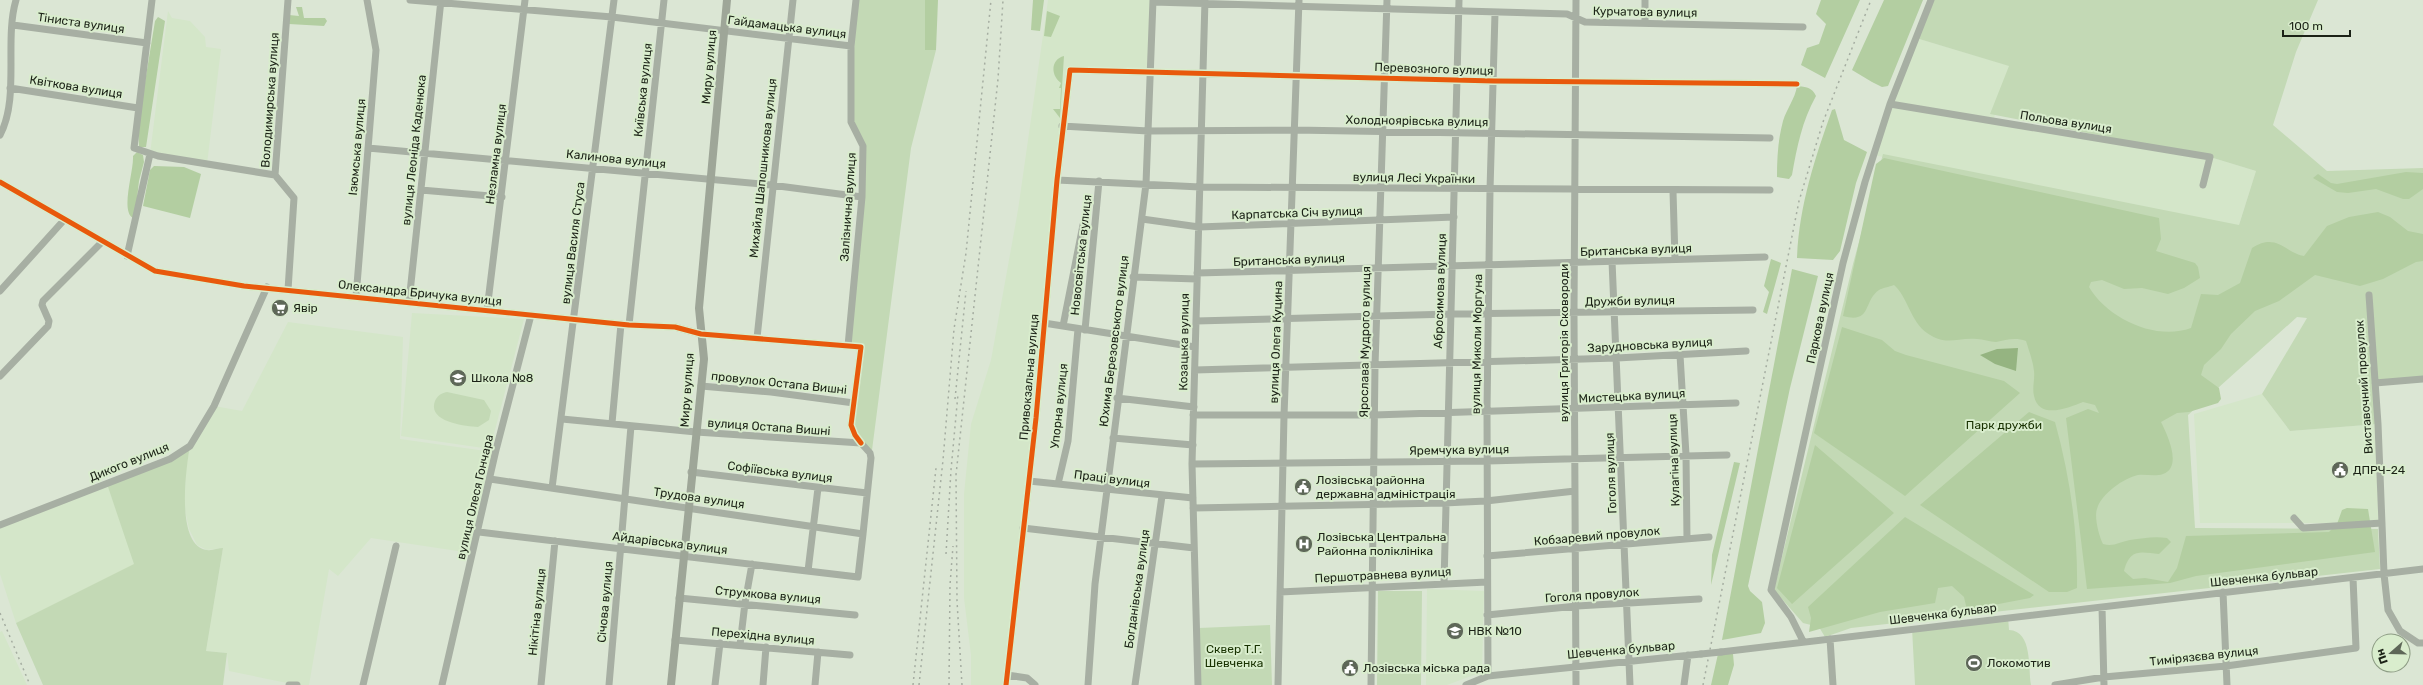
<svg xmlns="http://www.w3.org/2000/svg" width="2423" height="685" font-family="Rubik,sans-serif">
<rect width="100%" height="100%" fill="#dbe6d4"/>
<path fill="#d4e6c9" d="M1048,0H1153L1151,73L1070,70L1006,685H971V655L964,598V494L971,424L991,360L1018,210Z
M168,11L172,18L190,21L205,37L206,47L221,49L207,164L150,154Z
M1916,38L2010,66L1993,121L2210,157L2256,171L2236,234L1874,155Z
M412,313L524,319L490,449L401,436Z
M288,322L403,337L400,439L493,452L471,553L371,538L338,576L329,569L309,685H297L229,671L227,653L206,651L223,548L207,550L197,545L189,529L184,506L186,470L190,446L214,406L242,411Z
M2262,394L2290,431L2378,424L2382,523H2200L2194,414Z
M107,484L135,564L16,623L0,574V525Z
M1427,589L1484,591L1482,672L1447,685H1426Z
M2,631L27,685H0V632Z"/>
<path fill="#c3d9b5" d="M856,0H925V50H936L911,148L871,458L853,431L861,347L848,346L863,146L851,122Z
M1931,0H2318L2296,52L2273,125L2327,171L2423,168V379L2375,383L2378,424L2290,431L2262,394L2307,318L2297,317L2188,415L2195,528L2378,529L2380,569L1851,628L1825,637L1819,627L1803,623L1774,590L1853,264L1883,154L2239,225L2256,171L2210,157L1990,114L2009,66L1916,38Z
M447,392L484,400L491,411L489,420L478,427C465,426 427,422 435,401C437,396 441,393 447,392Z
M190,446C186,468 175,546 207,550C212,551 218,548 223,548L206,651L227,653L223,685H43L16,623L134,564L107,484Z
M1378,591H1422L1421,685H1377Z
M2008,617L2009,630C2033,631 2028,669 2031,685H1915L1912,628Z
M1270,625L1272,685H1200L1199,628Z"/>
<path fill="#b3cea1" d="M925,0H938L936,50H925Z
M1033,0H1044L1040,31L1031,30Z
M1821,0H1860L1825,78L1801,65L1807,48L1819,44L1826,24L1816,14Z
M1884,0H1923L1888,86L1882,87L1872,82L1852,70Z
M296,7H302L304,18H325L327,21L324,26L289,24V15L299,16Z
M1047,11L1060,16L1051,37L1044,36Z
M158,17L165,21L146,147H139L138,125L155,21Z
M1064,56L1060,118L1053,109H1060L1061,88H1059L1061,83C1050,75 1051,59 1064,56Z
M1797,86C1806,87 1812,87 1816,96C1802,121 1797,147 1792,175L1789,179L1777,177C1777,157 1778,140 1783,121C1787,108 1795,99 1797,86Z
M1835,109L1844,140L1867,152L1856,183L1840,251L1833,260L1797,258C1799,206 1815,158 1832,110Z
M137,152L143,155L144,162L139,181L135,216L133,218C120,211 134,171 133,156Z
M1884,158L2159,218L2161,239L2156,251L2195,263L2198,267L2200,278L2184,288L2168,294L2142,288L2124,289L2102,280L2091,282L2089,287C2108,319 2156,341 2191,328L2201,294L2218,295L2240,283L2252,248C2277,232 2285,253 2304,256L2327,226L2349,217L2378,212L2390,217L2408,231L2423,234V261L2416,262L2383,279L2360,286L2315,275L2279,301L2255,311L2231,334L2221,349L2204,365L2201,375L2219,388L2221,399L2218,403L2189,412L2177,413L2161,422C2167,434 2183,467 2163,474C2155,477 2146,474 2138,475C2124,478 2101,494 2097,509C2094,517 2099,536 2103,544C2114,547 2119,542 2130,540C2143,538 2155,536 2167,538L2171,542L2159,554C2139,552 2130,549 2124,571L2133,579L2145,578L2168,582L2177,568L2186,536L2329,532L2337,524L2342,510L2347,508L2368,509L2375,552L2196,576L2170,583L2087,589L2066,418L2088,409L2099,413L2095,405L2083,402C2068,408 2039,420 2034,396C2032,388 2035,379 2034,371C2033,361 2029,351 2026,341C2015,337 2006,340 1996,342C1990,342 1983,339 1977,339C1956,337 1947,347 1927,333C1911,322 1907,296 1894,285C1889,287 1882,288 1879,290C1863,301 1872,324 1843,316L1876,164Z
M154,166L184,167L201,174L190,218L143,206L150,170Z
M2406,172L2423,173V189L2409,199H2403L2376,189L2348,193L2337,192L2313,178L2318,174L2331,183L2337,184Z
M1771,259L1781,263L1767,314L1763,312L1769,292L1764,286Z
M1792,269L1818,276L1790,388L1748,586L1750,591L1762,602L1765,623L1761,633L1722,640Z
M1842,327L1882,340L1895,351L1906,355L2004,381L2020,393L1905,496L1814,433Z
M2029,412L2055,422C2070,476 2078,532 2077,588L2067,592H2049L1920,505Z
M1815,445L1894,513L1792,604L1777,588Z
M1734,462L1740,463L1711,585L1712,555Z
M1905,517L2034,595L2030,598L1967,610L1964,597L1952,586L1938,588L1935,603L1880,612L1809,632L1811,618L1808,607Z
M1718,654H1733L1734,665L1728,685H1711Z"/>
<path fill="#95b481" d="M2018,348L2016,371L1995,364L1980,355L1997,349Z"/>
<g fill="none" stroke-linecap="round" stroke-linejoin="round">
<path stroke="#a7afa3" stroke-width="7" d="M152,0L134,148L158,156L275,175
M410,0L612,17L851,46
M1576,0L1574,313L1576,685
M1153,2L1567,14L1585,22L1803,27
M1645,23V0
M13,25L147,43
M10,88L138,108
M1890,104L2210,157L2203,185
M1062,126L1148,131L1294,130L1770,138
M0,135C20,98 4,40 16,0
M368,148L771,185L862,197
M1057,180L1200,187L1770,190
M0,182L155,271L244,286L629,325L675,327L701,334L861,347L851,425L855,435L861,443
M421,190L502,197
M1673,191L1675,259
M1142,219L1199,227L1454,217
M127,256L150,154
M1612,261L1630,685
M1197,273L1765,257
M1133,277L1197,279
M288,290L294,198L275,175L288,0
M0,291L64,220
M2369,295L2378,424L2384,574L2388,610L2400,631L2418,643H2423
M356,297L376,50L367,0
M409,302L441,0
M487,310L525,0
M1196,321L1451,314L1753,310
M1044,323L1195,347
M629,325L664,0
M1063,326L1083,225
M1085,330L1099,181
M757,338L793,0
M848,346L862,197L863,146L851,122V46L856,0
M1680,355L1686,455L1687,539
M1195,370L1617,358L1746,351
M0,376L48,326L49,321L42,305L43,301L102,242
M2375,383L2423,379
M701,386L771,392L854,403
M1117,398L1194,407
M1193,415H1374L1736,403
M562,419L696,432L861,443L870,453L871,458L863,534
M612,423L621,324
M1113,438L1193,445
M1192,464L1487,461L1727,455
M691,472L867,493
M1029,481L1193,498
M1058,484L1068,441L1078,329
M552,488L614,0
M1193,508L1444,503L1486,501L1575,491
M2294,518L2303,528L2382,523
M0,525L170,459L190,446L214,406L267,287
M1023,528L1194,548
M479,532L858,577L863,534L490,479
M1487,556L1709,537
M808,571L818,488
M1444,583L1459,0
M1280,592L1487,582
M2223,592L2227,685
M679,598L855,615
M2102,607L2104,685
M1487,615L1577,606L1699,599
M1830,639L1833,685
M675,640L850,655
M1803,641L1791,617L1771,590L1843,263L1865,182L1890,104L1931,0
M740,645L745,603L752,564
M1721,652L2423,569
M1007,675L1027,678L1035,685
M1488,676L1487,411L1490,190L1495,13
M289,685H297
M363,685L396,546
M442,685L496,450L531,315
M541,685L555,541
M609,685L631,426
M715,685L720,643
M763,685L766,647
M815,685L818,652
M1006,685L1036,418L1057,180L1070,70L1494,81L1797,84
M1088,685L1095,584L1146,184L1153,0
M1135,685L1162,496
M1198,685L1192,464L1205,0
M1278,685L1284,416L1299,0
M1371,685L1375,366L1387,0
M1466,685L1488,676L1701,654
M1684,685L1688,655
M2055,685L2104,677L2226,666L2356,648L2353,578"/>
<path stroke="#9ea698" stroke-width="8" d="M671,685L704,359L699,308L727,0"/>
<path stroke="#a5ada1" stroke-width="1.5" stroke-dasharray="2 4" stroke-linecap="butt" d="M955,399L966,291
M946,554L951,470L958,394
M0,613L30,685
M913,685L936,468
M919,685L943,460L954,329L966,253L991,0
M949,685L950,585L953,546
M962,685L957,601L956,475L998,79L1003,0
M1703,685L1799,201L1823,122L1871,0"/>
<path stroke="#a7afa3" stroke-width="7" d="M1701,654L1721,652"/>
<defs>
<path id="cycleway" d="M0,182L155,271L244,286L629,325L675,327L701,334L861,347L851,425L855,435L861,443
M1006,685L1036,418L1057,180L1070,70L1494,81L1797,84"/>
</defs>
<use href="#cycleway" stroke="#d9edcd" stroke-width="8"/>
<use href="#cycleway" stroke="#e8590c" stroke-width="5"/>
</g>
<defs>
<symbol id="supermarket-disc" viewBox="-11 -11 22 22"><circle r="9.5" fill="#5e6758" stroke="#d9edcd"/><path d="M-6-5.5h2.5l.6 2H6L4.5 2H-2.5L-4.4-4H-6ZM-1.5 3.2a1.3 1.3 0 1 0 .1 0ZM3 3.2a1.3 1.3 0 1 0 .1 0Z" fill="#fff"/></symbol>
<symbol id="school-disc" viewBox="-11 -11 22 22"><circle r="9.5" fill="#5e6758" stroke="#d9edcd"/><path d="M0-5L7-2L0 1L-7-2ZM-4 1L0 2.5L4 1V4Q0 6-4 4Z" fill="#fff"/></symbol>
<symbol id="civic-disc" viewBox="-11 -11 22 22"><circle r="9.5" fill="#5e6758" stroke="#d9edcd"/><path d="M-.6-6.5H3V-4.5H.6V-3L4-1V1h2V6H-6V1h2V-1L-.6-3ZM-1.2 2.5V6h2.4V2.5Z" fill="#fff"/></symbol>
<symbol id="hospital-disc" viewBox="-11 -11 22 22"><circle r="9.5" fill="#5e6758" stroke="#d9edcd"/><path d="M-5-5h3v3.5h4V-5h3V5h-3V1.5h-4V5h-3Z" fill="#fff"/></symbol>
<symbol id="stadium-disc" viewBox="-11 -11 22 22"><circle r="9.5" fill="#5e6758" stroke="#d9edcd"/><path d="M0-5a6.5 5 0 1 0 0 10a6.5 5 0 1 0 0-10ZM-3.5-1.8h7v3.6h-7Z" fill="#fff"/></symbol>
</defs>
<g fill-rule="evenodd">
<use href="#supermarket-disc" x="270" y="298" width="20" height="20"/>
<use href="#school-disc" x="448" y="368" width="20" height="20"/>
<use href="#civic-disc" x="2330" y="460" width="20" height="20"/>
<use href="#civic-disc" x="1293" y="477" width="20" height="20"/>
<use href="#hospital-disc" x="1294" y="534" width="20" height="20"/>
<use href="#school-disc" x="1445" y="621" width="20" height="20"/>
<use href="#stadium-disc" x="1964" y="653" width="20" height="20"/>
<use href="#civic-disc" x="1340" y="658" width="20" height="20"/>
</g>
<g text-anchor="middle" stroke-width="4" stroke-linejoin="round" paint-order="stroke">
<g font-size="12" fill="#1b2216" stroke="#d9edcd">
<text transform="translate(1645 12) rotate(1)" y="4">Курчатова вулиця</text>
<text transform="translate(81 23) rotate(8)" y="4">Тіниста вулиця</text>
<text transform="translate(787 27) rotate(7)" y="4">Гайдамацька вулиця</text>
<text transform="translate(709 67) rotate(-85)" y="4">Миру вулиця</text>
<text transform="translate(1434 69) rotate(2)" y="4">Перевозного вулиця</text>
<text transform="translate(76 87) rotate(9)" y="4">Квіткова вулиця</text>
<text transform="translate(643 90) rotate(-84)" y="4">Київська вулиця</text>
<text transform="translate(270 100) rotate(-86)" y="4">Володимирська вулиця</text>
<text transform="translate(1417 121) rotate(1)" y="4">Холодноярівська вулиця</text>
<text transform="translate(2066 122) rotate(9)" y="4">Польова вулиця</text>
<text transform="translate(357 147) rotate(-85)" y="4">Ізюмська вулиця</text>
<text transform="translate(414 150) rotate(-84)" y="4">вулиця Леоніда Каденюка</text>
<text transform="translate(496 154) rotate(-83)" y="4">Незламна вулиця</text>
<text transform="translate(616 159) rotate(6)" y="4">Калинова вулиця</text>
<text transform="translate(763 168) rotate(-84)" y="4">Михайла Шапошникова вулиця</text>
<text transform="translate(1414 178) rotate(1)" y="4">вулиця Лесі Українки</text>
<text transform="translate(848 207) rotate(-86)" y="4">Залізнична вулиця</text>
<text transform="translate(1297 213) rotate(-2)" y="4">Карпатська Січ вулиця</text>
<text transform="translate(573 243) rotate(-83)" y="4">вулиця Василя Стуса</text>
<text transform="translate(1636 250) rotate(-2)" y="4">Британська вулиця</text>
<text transform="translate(1081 255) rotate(-84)" y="4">Новосвітська вулиця</text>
<text transform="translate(1289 260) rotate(-2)" y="4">Британська вулиця</text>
<text transform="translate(1440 291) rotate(-88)" y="4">Абросимова вулиця</text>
<text transform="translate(420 293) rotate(6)" y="4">Олександра Бричука вулиця</text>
<text transform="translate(1630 301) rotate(-1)" y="4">Дружби вулиця</text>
<text transform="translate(1820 318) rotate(-78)" y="4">Паркова вулиця</text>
<text transform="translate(1114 341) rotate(-83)" y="4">Юхима Березовського вулиця</text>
<text transform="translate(1184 342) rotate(-89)" y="4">Козацька вулиця</text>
<text transform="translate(1276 342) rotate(-88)" y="4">вулиця Олега Куцина</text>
<text transform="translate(1365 342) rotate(-89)" y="4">Ярослава Мудрого вулиця</text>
<text transform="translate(1564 343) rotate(-90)" y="4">вулиця Григорія Сковороди</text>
<text transform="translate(1477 344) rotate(-89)" y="4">вулиця Миколи Моргуна</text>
<text transform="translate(1650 345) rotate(-3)" y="4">Зарудновська вулиця</text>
<text transform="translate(1029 377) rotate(-85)" y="4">Привокзальна вулиця</text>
<text transform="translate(779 383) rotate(6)" y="4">провулок Остапа Вишні</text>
<text transform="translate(2364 387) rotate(-94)" y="4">Виставочний провулок</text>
<text transform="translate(687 390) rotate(-86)" y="4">Миру вулиця</text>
<text transform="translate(1632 396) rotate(-3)" y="4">Мистецька вулиця</text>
<text transform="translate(1059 406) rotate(-84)" y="4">Упорна вулиця</text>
<text transform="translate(769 427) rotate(4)" y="4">вулиця Остапа Вишні</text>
<text transform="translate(1459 450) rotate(-1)" y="4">Яремчука вулиця</text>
<text transform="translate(1674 460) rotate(-92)" y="4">Кулагіна вулиця</text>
<text transform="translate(129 462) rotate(-22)" y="4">Дикого вулиця</text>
<text transform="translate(780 472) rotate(7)" y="4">Софіївська вулиця</text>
<text transform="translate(1611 473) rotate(-92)" y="4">Гоголя вулиця</text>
<text transform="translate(1112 479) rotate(7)" y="4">Праці вулиця</text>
<text transform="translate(475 497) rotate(-77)" y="4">вулиця Олеся Гончара</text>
<text transform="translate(699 498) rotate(8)" y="4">Трудова вулиця</text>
<text transform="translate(1597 536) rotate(-5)" y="4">Кобзаревий провулок</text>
<text transform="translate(670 543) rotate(7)" y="4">Айдарівська вулиця</text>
<text transform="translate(1383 575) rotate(-3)" y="4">Першотравнева вулиця</text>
<text transform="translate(2264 577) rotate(-6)" y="4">Шевченка бульвар</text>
<text transform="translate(1137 589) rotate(-82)" y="4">Богданівська вулиця</text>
<text transform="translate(768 595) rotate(5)" y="4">Струмкова вулиця</text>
<text transform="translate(1592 595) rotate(-4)" y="4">Гоголя провулок</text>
<text transform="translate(605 602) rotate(-85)" y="4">Січова вулиця</text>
<text transform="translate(537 612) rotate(-84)" y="4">Нікітіна вулиця</text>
<text transform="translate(1943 614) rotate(-7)" y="4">Шевченка бульвар</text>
<text transform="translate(763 636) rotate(5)" y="4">Перехідна вулиця</text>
<text transform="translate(1621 650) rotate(-5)" y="4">Шевченка бульвар</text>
<text transform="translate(2204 656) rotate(-6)" y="4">Тимірязєва вулиця</text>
</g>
<g font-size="12" fill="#1b2216" stroke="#d9edcd" text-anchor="start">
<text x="293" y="312">Явiр</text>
<text x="471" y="382">Школа №8</text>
<text x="2353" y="474">ДПРЧ-24</text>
<text x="1316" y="484">Лозівська районна<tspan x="1316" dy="14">державна адміністрація</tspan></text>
<text x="1317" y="541">Лозівська Центральна<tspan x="1317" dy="14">Районна поліклініка</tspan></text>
<text x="1468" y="635">НВК №10</text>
<text x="1987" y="667">Локомотив</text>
<text x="1363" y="672">Лозівська міська рада</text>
</g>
<g font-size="12" fill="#183101" stroke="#d9edcd">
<text x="2004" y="429">Парк дружби</text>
<text x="1234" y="653">Сквер Т.Г.<tspan x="1234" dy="14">Шевченка</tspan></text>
</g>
</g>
<g transform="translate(2391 653) rotate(250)"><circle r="19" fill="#d9edcd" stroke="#8d9c84"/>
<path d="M0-3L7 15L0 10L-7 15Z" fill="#5e6758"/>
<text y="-6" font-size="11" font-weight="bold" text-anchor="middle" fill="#1b2216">Пн</text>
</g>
<path d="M2283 30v6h67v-6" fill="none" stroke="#1b2216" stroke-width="2"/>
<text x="2289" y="30" font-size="12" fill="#1b2216" stroke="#d9edcd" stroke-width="3" paint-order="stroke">100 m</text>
</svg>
